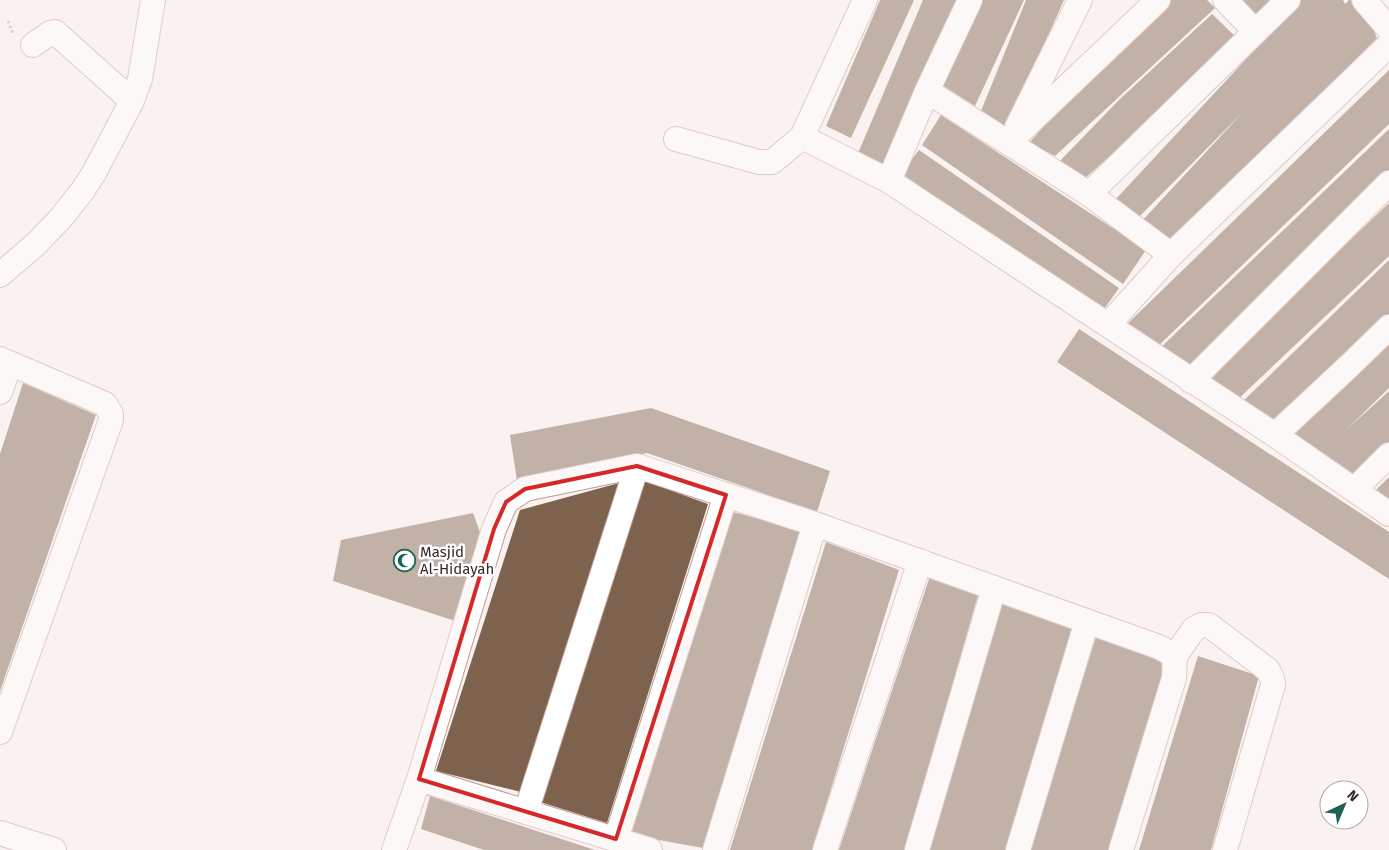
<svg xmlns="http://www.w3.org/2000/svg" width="1389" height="850" font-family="'Fira Sans',sans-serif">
<rect width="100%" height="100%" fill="#faf2f0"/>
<path fill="#7d624d" d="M880,0H914L851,138L826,126Z
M923,0H958L881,170L856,158Z
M983,0H1024L975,106L942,85Z
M1026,0H1064L1006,129L981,111Z
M1169,0H1207L1215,8L1055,156L1029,143L1096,67Z
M1241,0H1272L1255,15Z
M1301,0H1343L1345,4L1349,0H1361L1377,38L1168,250L1141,222L1244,111L1137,219L1114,201Z
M1212,14L1239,40L1082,181L1057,164L1120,99Z
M1389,70V124L1154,350L1122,329Z
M941,115L1146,250L1123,284L922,145Z
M1389,129V177L1188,373L1156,352Z
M919,150L1119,288L1102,312L901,173Z
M1389,203V256L1234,403L1202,382Z
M1389,260V315L1274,428L1238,406Z
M1079,329L1389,532V579L1057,362Z
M1389,336V388L1345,431L1389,391V444L1352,480L1288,436Z
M23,383L96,415L0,691V454Z
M651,408L830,471L817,512L647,453L517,481L510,435Z
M1389,477V506L1371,495Z
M645,481L708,504L607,823L540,802Z
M619,483L521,792L436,771L520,510Z
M733,512L801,530L703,848L631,835Z
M473,513L480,532L455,621L333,581L341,540Z
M826,542L899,570L812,850H730Z
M930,576L978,595L905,850H839Z
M1002,603L1074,628L1007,850H929Z
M1096,637L1161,660L1163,676L1110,850H1029Z
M1198,656L1259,676L1211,850H1139Z
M430,796L595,850H484L421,829Z"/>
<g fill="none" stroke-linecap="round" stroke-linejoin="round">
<defs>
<path id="minor" d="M1225,0L1255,31
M1364,0L1389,29
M33,45L50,33L55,32L132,101
M927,91L1089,194L1171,255
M1017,127L1080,0
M802,137L889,181L1275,435L1389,514
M676,139L759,162H772L802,137L865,0
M1009,142L1158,0
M889,181L927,91L970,0
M1089,194L1288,0
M0,275L36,244L61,218L83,190L94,173L132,101L140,79L153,0
M1108,325L1171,255L1389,45
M0,359L105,404L111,414V420L0,732
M1191,381L1389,183
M0,392L10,364
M1275,435L1349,366L1389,327
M1355,489L1389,455
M1175,656L1194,629L1201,625H1209L1268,670L1272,678L1273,685L1225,850
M419,779L650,850
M526,812L637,466
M0,833L54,850
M616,839L726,495
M394,850L419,779L494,529L506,502L525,489L637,466L815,524L1159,647L1175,656L1174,678L1121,850
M715,850L815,524
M825,850L920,561
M917,850L994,588
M1018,850L1087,621"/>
</defs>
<use href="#minor" stroke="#c09a94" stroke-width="26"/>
<path stroke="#b6aba9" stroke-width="3" stroke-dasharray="2.5 2.5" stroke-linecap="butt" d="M8,21L13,34"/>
<use href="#minor" stroke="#fff" stroke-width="24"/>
</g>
<path d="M0 0H1389V850H0ZM637,466L726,495L616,839L419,779L494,529L506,502L525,489Z" fill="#faf2f0" fill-opacity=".55" fill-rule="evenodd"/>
<path fill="none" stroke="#d62828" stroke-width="4" stroke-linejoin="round" d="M637,466L726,495L616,839L419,779L494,529L506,502L525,489Z"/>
<defs>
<symbol id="mosque-ring" viewBox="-11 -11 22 22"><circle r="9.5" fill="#fff" stroke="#1c6356" stroke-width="1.5"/><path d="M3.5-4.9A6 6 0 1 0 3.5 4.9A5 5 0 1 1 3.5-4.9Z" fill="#1c6356"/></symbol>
</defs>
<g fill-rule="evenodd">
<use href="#mosque-ring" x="392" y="548" width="25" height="25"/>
</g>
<g text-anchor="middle" stroke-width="5" stroke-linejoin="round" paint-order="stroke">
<g font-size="15" fill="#392a28" stroke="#fff" text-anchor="start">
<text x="420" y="557">Masjid<tspan x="420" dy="17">Al-Hidayah</tspan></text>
</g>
</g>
<g transform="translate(1344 805) rotate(44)"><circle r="24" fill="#ffffff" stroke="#b0aaa9"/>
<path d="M0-4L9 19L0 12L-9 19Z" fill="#1c6356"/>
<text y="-8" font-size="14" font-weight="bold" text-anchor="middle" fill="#392a28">N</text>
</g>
</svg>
